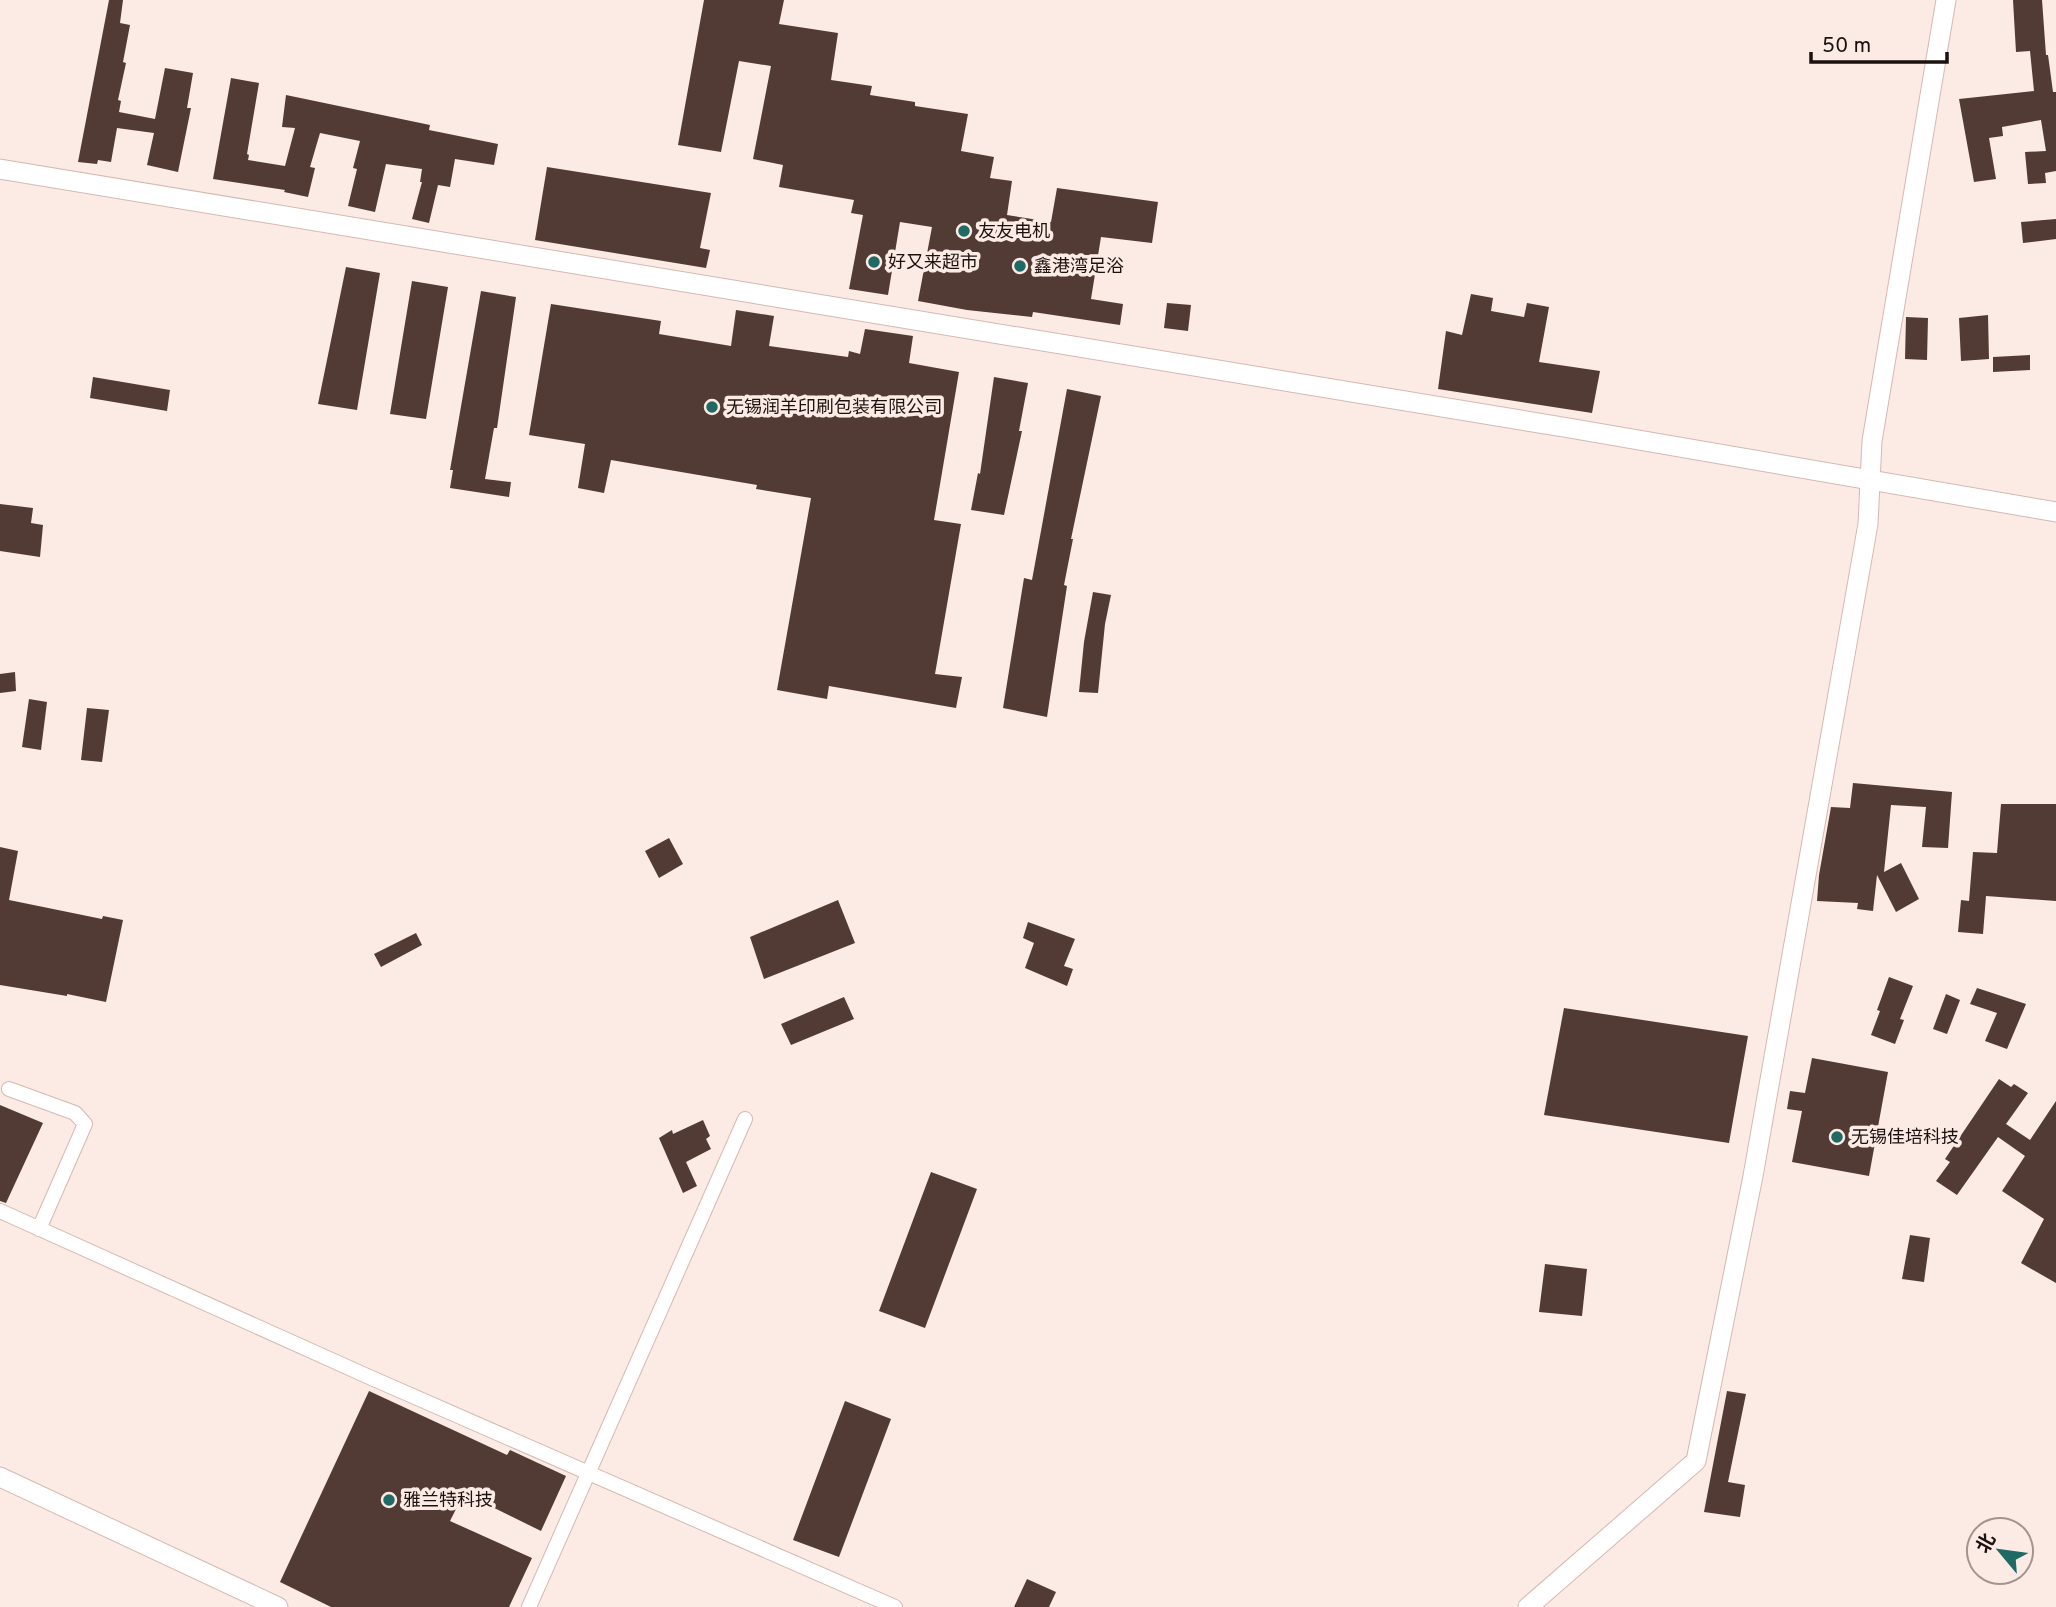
<svg xmlns="http://www.w3.org/2000/svg" width="2056" height="1607" font-family="Overpass,'Noto Sans SC',sans-serif">
<rect width="100%" height="100%" fill="#fceae4"/>
<path fill="#523b34" d="M109,0H123L120,23L130,25L123,62L126,63L118,100L121,101L119,112L155,119L165,68L193,73L187,108H191L178,172L147,165L154,133L117,128L111,162L98,160L97,164L78,162Z
M704,0H784L779,24L838,33L831,80L872,86L870,95L915,102V106L968,114L961,151L994,157L990,178L1012,181L1007,215L1051,222L1057,188L1158,202L1152,243L1101,237L1091,299L1123,304L1120,325L1033,312L1032,317L967,310L918,301L932,227L900,222L888,295L849,289L863,215L851,213L854,200L779,187L783,165L753,159L771,66L739,61L721,152L678,145Z
M2013,0H2042L2046,55H2048L2053,92H2056V171L2045,173L2046,183L2028,184L2025,152L2046,151L2041,120L2002,127L2003,136L1989,138L1996,179L1974,182L1959,99L2034,91L2030,51L2016,52Z
M231,78L259,83L247,154L249,155L248,160L285,166L295,128L282,127L286,95L430,125L429,130L498,144L494,165L455,159L450,187L438,185L429,223L412,219L422,182H420L422,169L386,164L375,212L348,206L357,169L353,168L360,141L320,133L310,167L315,168L308,197L284,192L285,190L213,179Z
M547,167L711,193L700,248L710,250L706,268L535,240Z
M2056,219V239L2023,243L2021,222Z
M346,267L380,273L357,410L318,404Z
M412,281L448,287L426,419L390,414Z
M481,291L516,297L497,428H494L485,479L511,482L509,497L450,488L453,470H450Z
M1471,294L1493,298L1491,311L1524,317L1527,303L1549,307L1539,362L1600,371L1592,413L1438,389L1446,331L1462,335Z
M1167,303L1191,305L1188,331L1164,328Z
M551,304L661,321L659,334L731,346L736,310L774,316L769,346L848,357L849,351L860,354L865,329L913,336L909,363L959,372L934,520L961,524L935,674L962,677L956,708L829,686L827,699L777,690L811,498L756,489L757,485L611,460L604,493L578,488L585,444L529,435Z
M1988,315L1989,359L1961,361L1959,318Z
M1906,317L1928,318L1927,360L1905,359Z
M2030,355V370L1993,372V357Z
M93,377L170,390L167,411L90,398Z
M994,377L1028,383L1019,431H1022L1004,515L971,510L978,473L980,474Z
M1067,389L1101,396L1071,539H1073L1064,585L1067,586L1047,717L1003,708L1024,578L1032,580Z
M0,504L33,508L31,523L43,525L40,557L0,551Z
M1093,592L1111,595L1105,624L1098,693L1079,692L1084,642Z
M15,672L16,691L0,693V674Z
M29,699L47,702L41,750L22,747Z
M87,708L109,710L102,762L81,760Z
M1853,783L1952,792L1948,848L1922,847L1926,807L1891,805L1884,872L1901,863L1919,899L1896,912L1877,875L1873,911L1857,909L1858,903L1817,901L1819,875L1831,807L1850,808Z
M2001,804H2056V901L1986,896L1983,934L1958,932L1961,900L1969,901L1973,852L1997,853Z
M669,838L683,864L659,878L645,851Z
M0,847L18,851L9,900L102,919L103,916L123,920L106,1002L67,994V996L0,985Z
M838,900L855,943L764,979L750,937Z
M1028,922L1075,939L1064,966L1073,969L1067,986L1025,968L1034,943L1023,938Z
M416,933L422,945L381,967L374,954Z
M1889,977L1913,986L1900,1019L1904,1020L1895,1044L1871,1035L1880,1011L1877,1010Z
M1977,988L2026,1004L2007,1049L1985,1041L1997,1013L1970,1004Z
M1946,994L1960,1000L1947,1034L1933,1029Z
M844,997L854,1019L791,1045L781,1024Z
M1564,1008L1748,1036L1729,1143L1544,1115Z
M1812,1058L1888,1072L1869,1176L1792,1162L1802,1111L1787,1109L1790,1091L1805,1093Z
M1999,1079L2011,1087L2014,1084L2028,1093L2006,1124L2030,1140L2056,1101V1283L2021,1263L2044,1219L2002,1191L2025,1156L1998,1137L1957,1195L1936,1181L1950,1162L1945,1159Z
M0,1105L43,1123L6,1203L0,1201Z
M703,1120L710,1136L706,1139L711,1149L686,1162L697,1186L683,1193L659,1138L672,1130L673,1134Z
M931,1172L977,1189L925,1328L879,1311Z
M1910,1235L1930,1238L1924,1282L1902,1279Z
M1545,1264L1587,1269L1582,1316L1539,1312Z
M369,1391L507,1455L510,1450L566,1476L541,1531L464,1493L450,1521L532,1558L509,1607H331L280,1582Z
M1727,1391L1746,1394L1728,1482L1745,1485L1740,1517L1704,1512Z
M845,1401L891,1419L839,1557L793,1540Z
M1027,1579L1056,1592L1049,1607H1014Z"/>
<g fill="none" stroke-linecap="round" stroke-linejoin="round">
<defs>
<path id="minor" d="M9,1089L75,1113L85,1124L39,1229
M0,1211L367,1376L895,1607
M529,1607L745,1119"/>
<path id="tertiary" d="M0,169L1569,428L2056,512
M0,1477L278,1607
M1528,1607L1696,1461L1753,1176L1868,524L1872,441L1946,0"/>
</defs>
<use href="#minor" stroke="#d5b9b0" stroke-width="16"/>
<use href="#tertiary" stroke="#d5b9b0" stroke-width="21"/>
<use href="#minor" stroke="#fff" stroke-width="14"/>
<use href="#tertiary" stroke="#fff" stroke-width="19"/>
</g>
<g fill="#1f6a65" stroke="#fceae4" stroke-width="2.5">
<circle cx="964" cy="231" r="7"/>
<circle cx="874" cy="262" r="7"/>
<circle cx="1020" cy="266" r="7"/>
<circle cx="712" cy="407" r="7"/>
<circle cx="1837" cy="1137" r="7"/>
<circle cx="389" cy="1500" r="7"/>
</g>
<g text-anchor="middle" stroke-width="7" stroke-linejoin="round" paint-order="stroke">
<g font-size="18" fill="#1b120f" stroke="#fceae4" text-anchor="start">
<text x="978" y="237">友友电机</text>
<text x="888" y="268">好又来超市</text>
<text x="1034" y="272">鑫港湾足浴</text>
<text x="726" y="413">无锡润羊印刷包装有限公司</text>
<text x="1851" y="1143">无锡佳培科技</text>
<text x="403" y="1506">雅兰特科技</text>
</g>
</g>
<g transform="translate(2000 1551) rotate(299)"><circle r="33" fill="#fceae4" stroke="#a2948f" stroke-width="2"/>
<path d="M0-5L12 26L0 18L-12 26Z" fill="#1f6a65"/>
<text y="-10" font-size="19" font-weight="bold" text-anchor="middle" fill="#1b120f">北</text>
</g>
<path d="M1811 52v10h136v-10" fill="none" stroke="#1b120f" stroke-width="3.5"/>
<text x="1822" y="52" font-size="21" fill="#1b120f" stroke="#fceae4" stroke-width="5" paint-order="stroke">50 m</text>
</svg>
